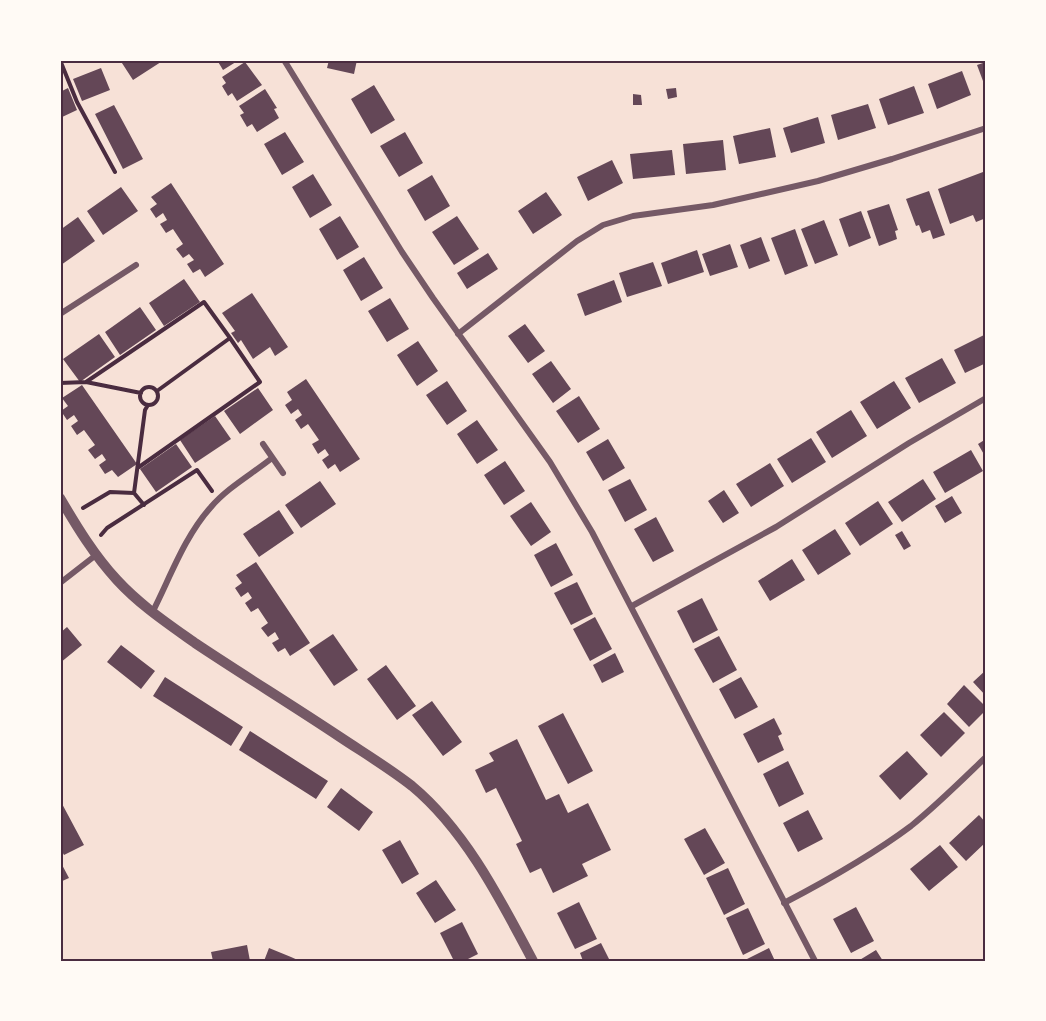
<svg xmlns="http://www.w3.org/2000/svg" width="1046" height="1021" font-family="'Roboto Condensed',sans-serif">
<rect width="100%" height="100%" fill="#f7e1d7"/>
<path fill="#644757" d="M120,60H164L133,80Z
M217,60H239L223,70Z
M329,60H357L354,74L327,68Z
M245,62L262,85L237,101L232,93L228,96L222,86L226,83L222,77Z
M986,62V89L977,65Z
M101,68L110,90L82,101L73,79Z
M962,71L971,95L937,109L928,84Z
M374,85L395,120L371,134L351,99Z
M914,86L924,113L888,125L879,99Z
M68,88L77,110L60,118V92Z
M676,88L677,97L668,99L666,89Z
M265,89L277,108L274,109L279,118L257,132L252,124L247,127L240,115L244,113L239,106Z
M633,94L641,95L642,105H633Z
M868,104L876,128L838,140L831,115Z
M114,105L143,159L123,169L95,114Z
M818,117L825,143L791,153L783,128Z
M770,128L776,157L739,164L733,136Z
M285,132L304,162L282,175L264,144Z
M405,132L423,163L399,177L380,146Z
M723,140L726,170L686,174L683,144Z
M672,150L675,175L633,179L630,154Z
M612,160L623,183L588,201L577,177Z
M983,172L986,181V218L976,222L973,215L950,224L938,189Z
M313,174L332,205L310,218L292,187Z
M432,175L450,206L425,221L407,190Z
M171,183L224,264L205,277L200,269L193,273L187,264L194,260L189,254L183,258L176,249L183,244L173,229L166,233L160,224L167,220L163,213L156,218L150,209L157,204L151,197Z
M121,187L138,211L103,235L87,211Z
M929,191L945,235L933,239L930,230L922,233L919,225L916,226L906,199Z
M546,192L562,215L533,234L518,211Z
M889,204L898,230L895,231L897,239L879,246L867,211Z
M861,211L871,238L849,247L839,219Z
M340,216L359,247L337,260L319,229Z
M457,216L479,249L454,265L432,232Z
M78,217L95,241L61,265L60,230Z
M824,220L838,255L815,264L801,229Z
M795,229L808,266L785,275L771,238Z
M761,237L770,261L749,269L740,245Z
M730,244L738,267L710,276L702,254Z
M697,250L704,272L668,284L661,263Z
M488,253L498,269L467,289L457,273Z
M364,257L383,288L361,301L343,270Z
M653,262L662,286L627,297L619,273Z
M184,279L200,302L164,326L149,303Z
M614,280L622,302L585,316L577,294Z
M252,293L288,347L275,356L270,347L253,359L241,340L238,343L231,333L235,331L222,313Z
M390,298L409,329L387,342L368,311Z
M140,307L156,330L120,355L105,332Z
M525,324L545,351L528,363L508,336Z
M99,334L115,357L80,382L63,359Z
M986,334V363L965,373L954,350Z
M418,341L438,371L417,386L397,355Z
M942,358L956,383L919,403L905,378Z
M551,361L571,389L553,403L532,374Z
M306,379L360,459L340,472L335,464L328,469L322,460L329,455L325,449L318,454L312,444L319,440L308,424L301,429L295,420L302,415L298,409L291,414L285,405L292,400L287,392Z
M447,381L467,411L447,425L426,395Z
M894,381L911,408L877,429L860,402Z
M82,385L137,464L118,477L112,470L105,474L99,465L106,460L102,454L95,459L88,450L95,445L84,430L77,435L71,426L78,421L74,415L67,420L61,411L68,406L62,398Z
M258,388L273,410L240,434L224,411Z
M579,396L600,429L578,443L556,411Z
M851,410L867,436L832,458L816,432Z
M215,416L231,439L195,463L180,440Z
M477,420L498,450L477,464L457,434Z
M811,438L826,462L792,483L777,459Z
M608,439L625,468L603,481L586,452Z
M986,439V458L978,444Z
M176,444L192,467L156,492L140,469Z
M971,450L983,471L945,493L933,472Z
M505,461L525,491L504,505L484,475Z
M770,463L784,486L751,507L736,484Z
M630,479L647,510L625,522L608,490Z
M923,479L936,499L902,522L888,502Z
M320,481L336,504L301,528L285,505Z
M724,490L739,513L723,523L708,501Z
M952,496L962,513L945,523L935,506Z
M878,501L893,524L860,546L845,523Z
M531,502L551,532L531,546L510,516Z
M279,510L294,533L259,557L243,534Z
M656,517L674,551L653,562L634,529Z
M835,529L851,554L818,575L802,550Z
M902,531L911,546L904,550L895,535Z
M556,543L573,575L551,587L534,555Z
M792,559L805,580L770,601L758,581Z
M256,562L310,643L290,656L285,648L278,652L272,643L279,639L275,632L268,637L261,628L268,623L258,608L251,612L245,603L252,598L248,592L241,597L235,588L242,583L236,575Z
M577,582L593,614L571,625L554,593Z
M702,598L718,630L693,643L677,611Z
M595,617L612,649L590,661L573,629Z
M67,627L82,645L60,663V633Z
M333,634L358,670L334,686L309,650Z
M719,636L737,670L713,683L694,649Z
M121,645L155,671L141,689L107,662Z
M615,653L624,672L602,683L593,665Z
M386,665L416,706L397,720L367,679Z
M986,670V696L973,682Z
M165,677L243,727L231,746L153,696Z
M741,677L758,707L735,719L719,689Z
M964,685L986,707V710L969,727L947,704Z
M432,701L462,742L443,756L412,715Z
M944,712L965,733L941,757L920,735Z
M563,713L593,771L568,784L538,726Z
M774,718L782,734L778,736L784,750L758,763L743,734Z
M250,731L328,781L316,799L239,750Z
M517,739L546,800L559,794L568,813L588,803L611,850L582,864L588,876L553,893L541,868L530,873L516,844L522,841L496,788L486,793L475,770L494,761L489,753Z
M907,751L928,774L900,800L879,776Z
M788,761L804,794L779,807L763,774Z
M341,788L373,812L359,831L327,807Z
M60,800L84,845L64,855L60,848Z
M808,810L823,839L798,852L783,823Z
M979,815L986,823V842L966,861L949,843Z
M705,828L725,863L704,875L684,839Z
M400,840L419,874L402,884L382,850Z
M940,845L958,867L929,891L910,869Z
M60,861L69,878L60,882Z
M728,868L745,904L724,915L706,878Z
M436,880L456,910L435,923L416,893Z
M579,902L597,939L575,949L557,913Z
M856,907L874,941L851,953L833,919Z
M748,908L765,944L743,955L726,918Z
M462,922L478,954L464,961H454L440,933Z
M601,943L610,961H583L580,953Z
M247,945L250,961H213L211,952Z
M269,948L291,957L300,961H264Z
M769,948L775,961H748L747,959Z
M876,950L883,961H858Z"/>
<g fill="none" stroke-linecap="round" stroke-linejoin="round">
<path stroke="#4a2c40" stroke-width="4" d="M60,60L77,102L115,172
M86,382L204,302L230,338
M60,383L86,382L141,393
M140 396a9 9 0 1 1 18 0a9 9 0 1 1-18 0Z
M139,467L260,382L230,338L157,391
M134,493L145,410L148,405
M83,508L110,492L134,493L144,505
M101,535L107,528L197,470L212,491"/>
<path stroke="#755966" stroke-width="6" d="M284,60L402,252L433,298L550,462L592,532L815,961
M60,314L136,265
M458,334L577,241L603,225L633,216L713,205L818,181L892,159L986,128
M263,444L283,473
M60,583L96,555
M632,606L776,527L909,443L986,398
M152,613C170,578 184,537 211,507C227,488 252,474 272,458
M784,903C828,880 871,856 911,826C937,805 961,781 986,757"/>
<path stroke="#755966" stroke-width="10" d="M60,498C77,527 94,555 117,580C140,605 167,623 195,643C243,675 292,705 340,737C364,753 389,768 412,786C466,831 500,899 533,961"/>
</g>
<rect width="1046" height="1021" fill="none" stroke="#fffaf5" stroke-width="123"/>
<rect x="62" y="62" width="922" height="898" fill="none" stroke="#4a2c40" stroke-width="2"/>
</svg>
